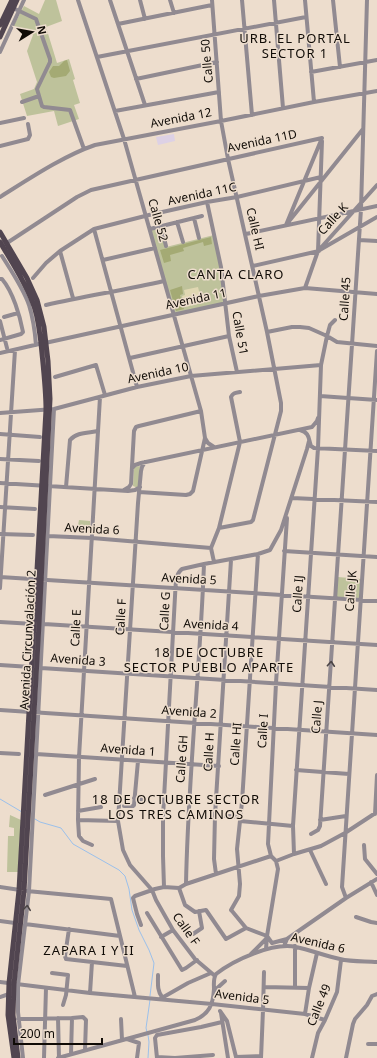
<svg xmlns="http://www.w3.org/2000/svg" width="377" height="1058" font-family="'Noto Sans',sans-serif">
<rect width="100%" height="100%" fill="#edddcd"/>
<path fill="#ddd1e5" d="M174,134L175,141L158,145L156,137Z"/>
<path fill="#bec29b" d="M45,0H56L62,21L46,27L57,63L69,59L75,79L73,80L80,103L74,105L79,119L58,126L54,111L27,116L20,94L34,89L37,82L27,51L33,35L13,27L24,6L39,14Z
M160,227L166,247L214,235L220,267L224,303L174,314L151,229Z
M140,466L138,488L133,486L134,467Z
M79,520L90,521V528H86V532L77,531Z
M338,577L361,579L360,598L336,597Z
M10,815L21,820L18,872H7L8,836H14V828L9,827Z"/>
<path fill="#a4aa74" d="M67,60L70,71L66,76L54,78L51,77L49,72L53,66H59L64,61Z
M211,237L212,244L204,246L203,242L183,248L184,251L170,255L171,261L164,263L160,250Z
M182,286L183,294L180,295L184,309L176,311L170,290Z"/>
<path fill="#e0d7b2" d="M198,287L202,303L185,307L182,296L185,295L184,290Z"/>
<g fill="none" stroke-linecap="round" stroke-linejoin="round">
<path stroke="#9bc0eb" stroke-width="1" d="M0,799L22,812
M35,819L40,822L61,828L73,844L119,870L125,876L129,889L132,910L139,930L149,950L154,963L150,996
M147,1032L146,1028L150,1000
M148,1035L149,1042L148,1058"/>
<path stroke="#918a91" stroke-width="4" d="M78,0L124,139L201,411L205,438L193,491L190,494L186,495L139,492
M110,0L145,105
M140,0L145,19
M170,0L174,13
M212,0L221,121L228,159L267,332L281,403V411L253,520L251,522L219,528
M242,0L252,115
M274,0L283,108
M305,0L314,102
M333,0L340,67
M13,8L36,19L50,59V62L37,89L42,106L44,107L70,110L84,149
M118,24L212,5
M0,52L24,0
M97,57L306,17
M311,72L377,60
M136,79L217,62
M22,102L39,96
M115,111L219,92
M0,123L24,118
M0,146L28,139L30,135L28,124
M377,185L318,251L377,217
M0,197C29,179 63,156 95,145L221,121L314,102L377,91
M207,202L221,267L229,336L237,372
M194,218L199,238
M177,222L183,242
M161,226L166,246
M94,229L137,387
M150,229L202,216
M246,234L377,206
M359,240L377,241
M7,243L77,197L91,190L322,138L286,225L363,129
M60,251L73,298
M2,256C12,272 23,288 29,305C33,318 35,332 36,345
M103,260L155,248
M253,266L319,251
M33,278L46,263L60,251L94,229L149,215L207,202L237,197L321,177
M0,279H2C13,292 20,316 23,332L21,334L0,340
M305,288L318,251L322,141
M46,305C85,296 125,290 164,281
M4,317L18,313
M0,321L7,348
M267,332L292,327H300L309,328L327,336L337,342L377,346
M45,343L259,296L305,288L377,294
M377,351L342,887L346,898L377,879
M0,353L39,344
M130,358L229,336
M55,377L96,365L105,395
M320,396L348,398L377,400
M100,397L79,757L78,820L118,821
M0,413L54,409L137,387L191,376L321,365
M300,430C310,433 308,438 311,446L314,448L377,451
M0,434L40,437
M205,438L208,443L214,447
M0,459L39,461
M145,462L142,467L141,471L138,503L118,821L123,850L130,865L152,890L156,900L173,930L195,959L215,976
M132,468L135,465L141,463L312,427L317,421L318,418
M0,483L128,491L135,490L140,487
M66,487L70,440C76,432 89,433 98,431
M124,490L129,487L131,484L134,431L136,427L139,426L201,411
M292,498L377,502
M0,507L35,509
M0,534L33,535
M48,536L92,538L211,548
M284,551L377,557
M214,562L211,548L219,528L240,442L231,397C233,393 235,393 240,392
M0,577L377,601
M0,588L15,350
M0,622L34,624
M44,624L377,645
M0,665L31,667
M41,668L377,690
M0,710L377,735
M0,753L19,754
M36,754L219,766
M296,770L349,774
M45,795L95,779
M134,798L146,800
M124,806H133L134,805L138,761
M78,811L101,807
M375,814L377,775
M215,815L241,817
M78,820L79,836L83,841L92,845
M320,820L346,816
M240,821L293,826
M311,834L318,830L320,826L361,209L367,0
M364,845L365,859L377,874
M310,850L326,884
M294,854L293,826L318,448L321,365L327,336L330,325L335,320
M276,861L294,854L321,846L345,833L377,812
M216,874L214,859L215,815L231,560
M371,882L377,895
M186,884C188,777 200,671 204,564
M0,887L20,890
M164,887L163,856V817L176,578C178,574 179,571 182,569L204,564L258,554L270,550L281,530L307,449L309,441
M179,888L185,905L195,912L206,910L226,939L246,928L267,936L272,943L287,939
M27,891L111,899L135,997
M147,913L182,970L186,968L197,960
M356,917L371,922L377,923
M0,921L15,923
M25,924L120,936
M141,925L137,914L133,898L135,896L155,889L164,887L179,888L186,884L271,856
M246,928L232,911L231,910L239,896L240,884L237,849L242,802L258,554
M69,929L65,956L66,959L127,966
M193,934L202,928L199,911
M161,937L173,930
M284,946L287,939L346,898
M266,949L267,936L278,869L276,861L271,856L268,844L276,683L287,518
M251,954L265,940L267,937
M52,973L68,975L66,995L63,1005
M158,975C158,984 157,990 162,997
M0,982L90,993L212,1004L305,1014L325,1020
M264,987L309,988
M295,987V946
M214,991L225,981
M90,993L92,962
M0,997L9,994
M160,999L188,983L211,973
M220,1011L227,1021L236,1057L261,1056
M221,1013L228,1058
M305,1014L309,988L317,953
M58,1018L59,1058
M72,1018L83,1017L86,1020L85,1050
M18,1019L72,1018L71,1054
M121,1019L122,1040
M157,1035L201,1027L222,1022
M157,1035L155,1038L157,1058
M127,1039L139,1043L137,1058
M368,1044H377
M157,1057L175,1058L213,1055
M23,1058L18,1012V985L29,891L54,409
M44,1058L46,988
M58,1058L195,1020C209,1014 213,1005 214,989C214,984 213,979 216,974C234,960 273,942 296,947C311,950 325,956 340,959C352,962 365,961 377,962
M261,1058L263,1010L264,972
M312,1058L318,1033L325,1020L337,992L341,960
M346,1058L353,1024L355,1019L367,1005L372,996L377,994"/>
<path stroke="#514550" stroke-width="5" d="M0,25L12,0
M0,37L17,0
M0,232L27,278L37,300L44,327L48,361L50,399L39,624L24,891L14,984L13,1015L18,1058
M0,242C11,261 24,280 32,301C38,314 39,329 41,343C43,365 46,388 46,410L19,890L9,983L8,1015L14,1058"/>
</g>
<defs><path id="oneway-chevron" d="M-2-3.5L2.5 0L-2 3.5" fill="none" stroke-width="1.6" stroke-linecap="round" stroke-linejoin="round"/></defs>
<g stroke="#4a4445">
<use href="#oneway-chevron" transform="translate(331 664) rotate(-86)"/>
<use href="#oneway-chevron" transform="translate(27 908) rotate(-83)"/>
</g>
<g text-anchor="middle" stroke-width="3" stroke-linejoin="round" paint-order="stroke">
<g font-size="12" fill="#100b06" stroke="#edddcd">
<text transform="translate(207 61) rotate(-95)" y="4">Calle 50</text>
<text transform="translate(181 118) rotate(-11)" y="4">Avenida 12</text>
<text transform="translate(262 141) rotate(-12)" y="4">Avenida 11D</text>
<text transform="translate(202 194) rotate(-12)" y="4">Avenida 11C</text>
<text transform="translate(333 219) rotate(-48)" y="4">Calle K</text>
<text transform="translate(158 220) rotate(74)" y="4">Calle 52</text>
<text transform="translate(255 229) rotate(77)" y="4">Calle HI</text>
<text transform="translate(196 299) rotate(-12)" y="4">Avenida 11</text>
<text transform="translate(345 299) rotate(-86)" y="4">Calle 45</text>
<text transform="translate(240 333) rotate(80)" y="4">Calle 51</text>
<text transform="translate(158 373) rotate(-12)" y="4">Avenida 10</text>
<text transform="translate(92 529) rotate(3)" y="4">Avenida 6</text>
<text transform="translate(189 579) rotate(3)" y="4">Avenida 5</text>
<text transform="translate(351 591) rotate(-86)" y="4">Calle JK</text>
<text transform="translate(298 594) rotate(-86)" y="4">Calle IJ</text>
<text transform="translate(165 611) rotate(-87)" y="4">Calle G</text>
<text transform="translate(121 617) rotate(-87)" y="4">Calle F</text>
<text transform="translate(211 625) rotate(3)" y="4">Avenida 4</text>
<text transform="translate(76 628) rotate(-87)" y="4">Calle E</text>
<text transform="translate(28 640) rotate(-87)" y="4">Avenida Circunvalación 2</text>
<text transform="translate(78 660) rotate(4)" y="4">Avenida 3</text>
<text transform="translate(189 712) rotate(4)" y="4">Avenida 2</text>
<text transform="translate(317 717) rotate(-86)" y="4">Calle J</text>
<text transform="translate(263 731) rotate(-87)" y="4">Calle I</text>
<text transform="translate(236 744) rotate(-86)" y="4">Calle HI</text>
<text transform="translate(128 750) rotate(4)" y="4">Avenida 1</text>
<text transform="translate(209 752) rotate(-87)" y="4">Calle H</text>
<text transform="translate(182 759) rotate(-86)" y="4">Calle GH</text>
<text transform="translate(186 929) rotate(54)" y="4">Calle F</text>
<text transform="translate(318 943) rotate(13)" y="4">Avenida 6</text>
<text transform="translate(242 997) rotate(7)" y="4">Avenida 5</text>
<text transform="translate(319 1005) rotate(-68)" y="4">Calle 49</text>
</g>
<g font-size="13" letter-spacing="1" fill="#100b06" stroke="#edddcd">
<text x="295" y="43">URB. EL PORTAL<tspan x="295" dy="15">SECTOR 1</tspan></text>
<text x="236" y="279">CANTA CLARO</text>
<text x="209" y="657">18 DE OCTUBRE<tspan x="209" dy="15">SECTOR PUEBLO APARTE</tspan></text>
<text x="176" y="804">18 DE OCTUBRE SECTOR<tspan x="176" dy="15">LOS TRES CAMINOS</tspan></text>
<text x="89" y="955">ZAPARA I Y II</text>
</g>
</g>
<g transform="translate(32 32) rotate(79)" stroke="#edddcd" stroke-width="3" paint-order="stroke">
<path d="M0-3L7 15L0 10L-7 15Z" fill="#100b06"/>
<text y="-6" font-size="11" font-weight="bold" text-anchor="middle" fill="#100b06">N</text>
</g>
<path d="M14 1038v6h88v-6" fill="none" stroke="#100b06" stroke-width="2"/>
<text x="20" y="1038" font-size="12" fill="#100b06" stroke="#edddcd" stroke-width="3" paint-order="stroke">200 m</text>
</svg>
